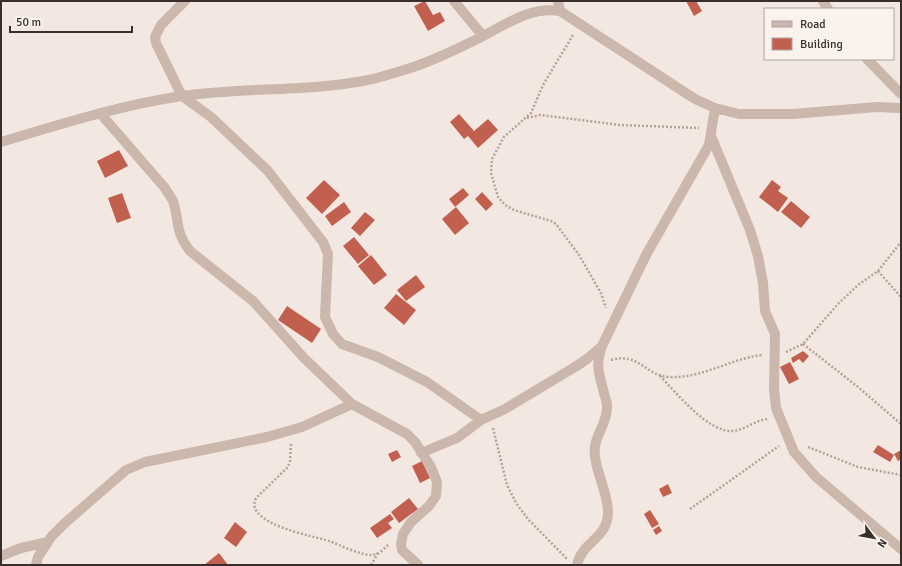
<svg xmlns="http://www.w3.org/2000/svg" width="902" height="566" font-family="Signika,sans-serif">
<rect width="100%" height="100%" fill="#f3e8e1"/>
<path fill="#c2604f" d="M425,1L433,15L440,12L445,21L428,31L414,6Z
M686,1H696L702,11L694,16Z
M459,114L474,131L488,119L498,130L478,148L468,136L464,139L450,122Z
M119,150L128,166L105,178L97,161Z
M324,180L340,195L322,214L306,198Z
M772,180L781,187L778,191L788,198L778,212L759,197Z
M463,188L469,195L455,207L449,199Z
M482,192L493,204L486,211L475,199Z
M122,193L131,218L117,223L108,198Z
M791,201L810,217L801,228L781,212Z
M344,202L351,212L332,226L325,216Z
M456,207L469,223L455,235L442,219Z
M365,212L375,220L360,236L351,228Z
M354,237L369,255L358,264L343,246Z
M371,255L387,275L374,285L358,266Z
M416,275L425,287L406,301L397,290Z
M396,294L416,310L404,325L384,308Z
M287,306L321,329L312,343L278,320Z
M803,351L809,356L803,363L799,359L793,363L791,358Z
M790,362L799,379L789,384L780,367Z
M878,445L894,455L890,462L873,452Z
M397,450L401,457L392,462L388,454Z
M901,450V459L898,461L894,454Z
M422,461L430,478L420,483L412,466Z
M668,484L672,493L663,497L659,489Z
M409,498L418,509L399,523L391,512Z
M650,510L659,524L652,528L644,514Z
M390,514L394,519L388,523L392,528L377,538L370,528Z
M235,522L247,532L236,547L224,538Z
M659,526L662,531L656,535L653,530Z
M219,553L228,565H204Z"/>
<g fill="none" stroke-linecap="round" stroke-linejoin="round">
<path stroke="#b7a197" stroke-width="2.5" stroke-dasharray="2 2" stroke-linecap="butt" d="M573,35L543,85L531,113L504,137L492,159L491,173L498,197L505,205L514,210L551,221L556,224L579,255L601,293L606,308
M527,118L540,115L620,125L699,128
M878,271L901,297
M803,344L858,387L901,424
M786,352L803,344L838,304L858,285L878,271L901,242
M611,360C639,352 645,375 668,377C702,379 729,359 762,355
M660,376C676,392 708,433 733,431C745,430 755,420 768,419
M493,428L507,485L516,503L528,519L567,559
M291,444L290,461L288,467L256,498C243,524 314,536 329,541C340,545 362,556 373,555C379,554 384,549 388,545
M808,447L858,467L901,475
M690,509L779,446
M371,565L378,553"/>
<path stroke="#cbb7ac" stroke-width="10" d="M185,1L161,25L155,37L156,43L182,96L211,117L268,171L323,242L328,254L325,317L333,334L342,344L378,357L427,382L481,420
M454,1L483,36
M558,1L560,11
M823,1L828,9
M867,59L901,94
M100,113L165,188C167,192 171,197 173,201C180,222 174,230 190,251L253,301L304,358L352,404L407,434L415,442L431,467L437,482L436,496L429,506L411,522L403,534L401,544L402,550L418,565
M711,136L750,230L758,256L763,283L765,311L775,334L774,389L776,408L794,452L816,477L901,549
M1,142C61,124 121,105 182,96C242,87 303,92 363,81C377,79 390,74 404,70C428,63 451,52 473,41C501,28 527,6 560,11L695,99L715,108L739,114H793L877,107L901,108
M421,453L457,438L481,420L505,409L575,367L587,359L601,347
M1,556L21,548L48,542
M36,565L38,557L51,537L65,523L126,470L145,462L267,437L302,427L352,404
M577,565C582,541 608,539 608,512C608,491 592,465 595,446C597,433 607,422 607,408C608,403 605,398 604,393C599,373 595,366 602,346L646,255L709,145L715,108"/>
</g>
<rect width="902" height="566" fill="none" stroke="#392e2b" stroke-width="4"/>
<rect x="764" y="8" width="130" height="52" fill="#faf3ed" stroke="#ada49f"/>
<rect x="772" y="21" width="20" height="6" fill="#cbb7ac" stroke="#ada49f"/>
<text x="800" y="28" font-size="12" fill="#392e2b">Road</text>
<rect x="772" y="38" width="20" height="12" fill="#c2604f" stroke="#ada49f"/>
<text x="800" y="48" font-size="12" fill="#392e2b">Building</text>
<g transform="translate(874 538) rotate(122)" stroke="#faf3ed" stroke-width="3" paint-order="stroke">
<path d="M0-3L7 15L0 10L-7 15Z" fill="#392e2b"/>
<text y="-6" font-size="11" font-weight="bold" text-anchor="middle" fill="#392e2b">N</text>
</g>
<path d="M10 26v6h122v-6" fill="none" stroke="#392e2b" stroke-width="2"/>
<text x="16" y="26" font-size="12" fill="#392e2b" stroke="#faf3ed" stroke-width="3" paint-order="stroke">50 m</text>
</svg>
